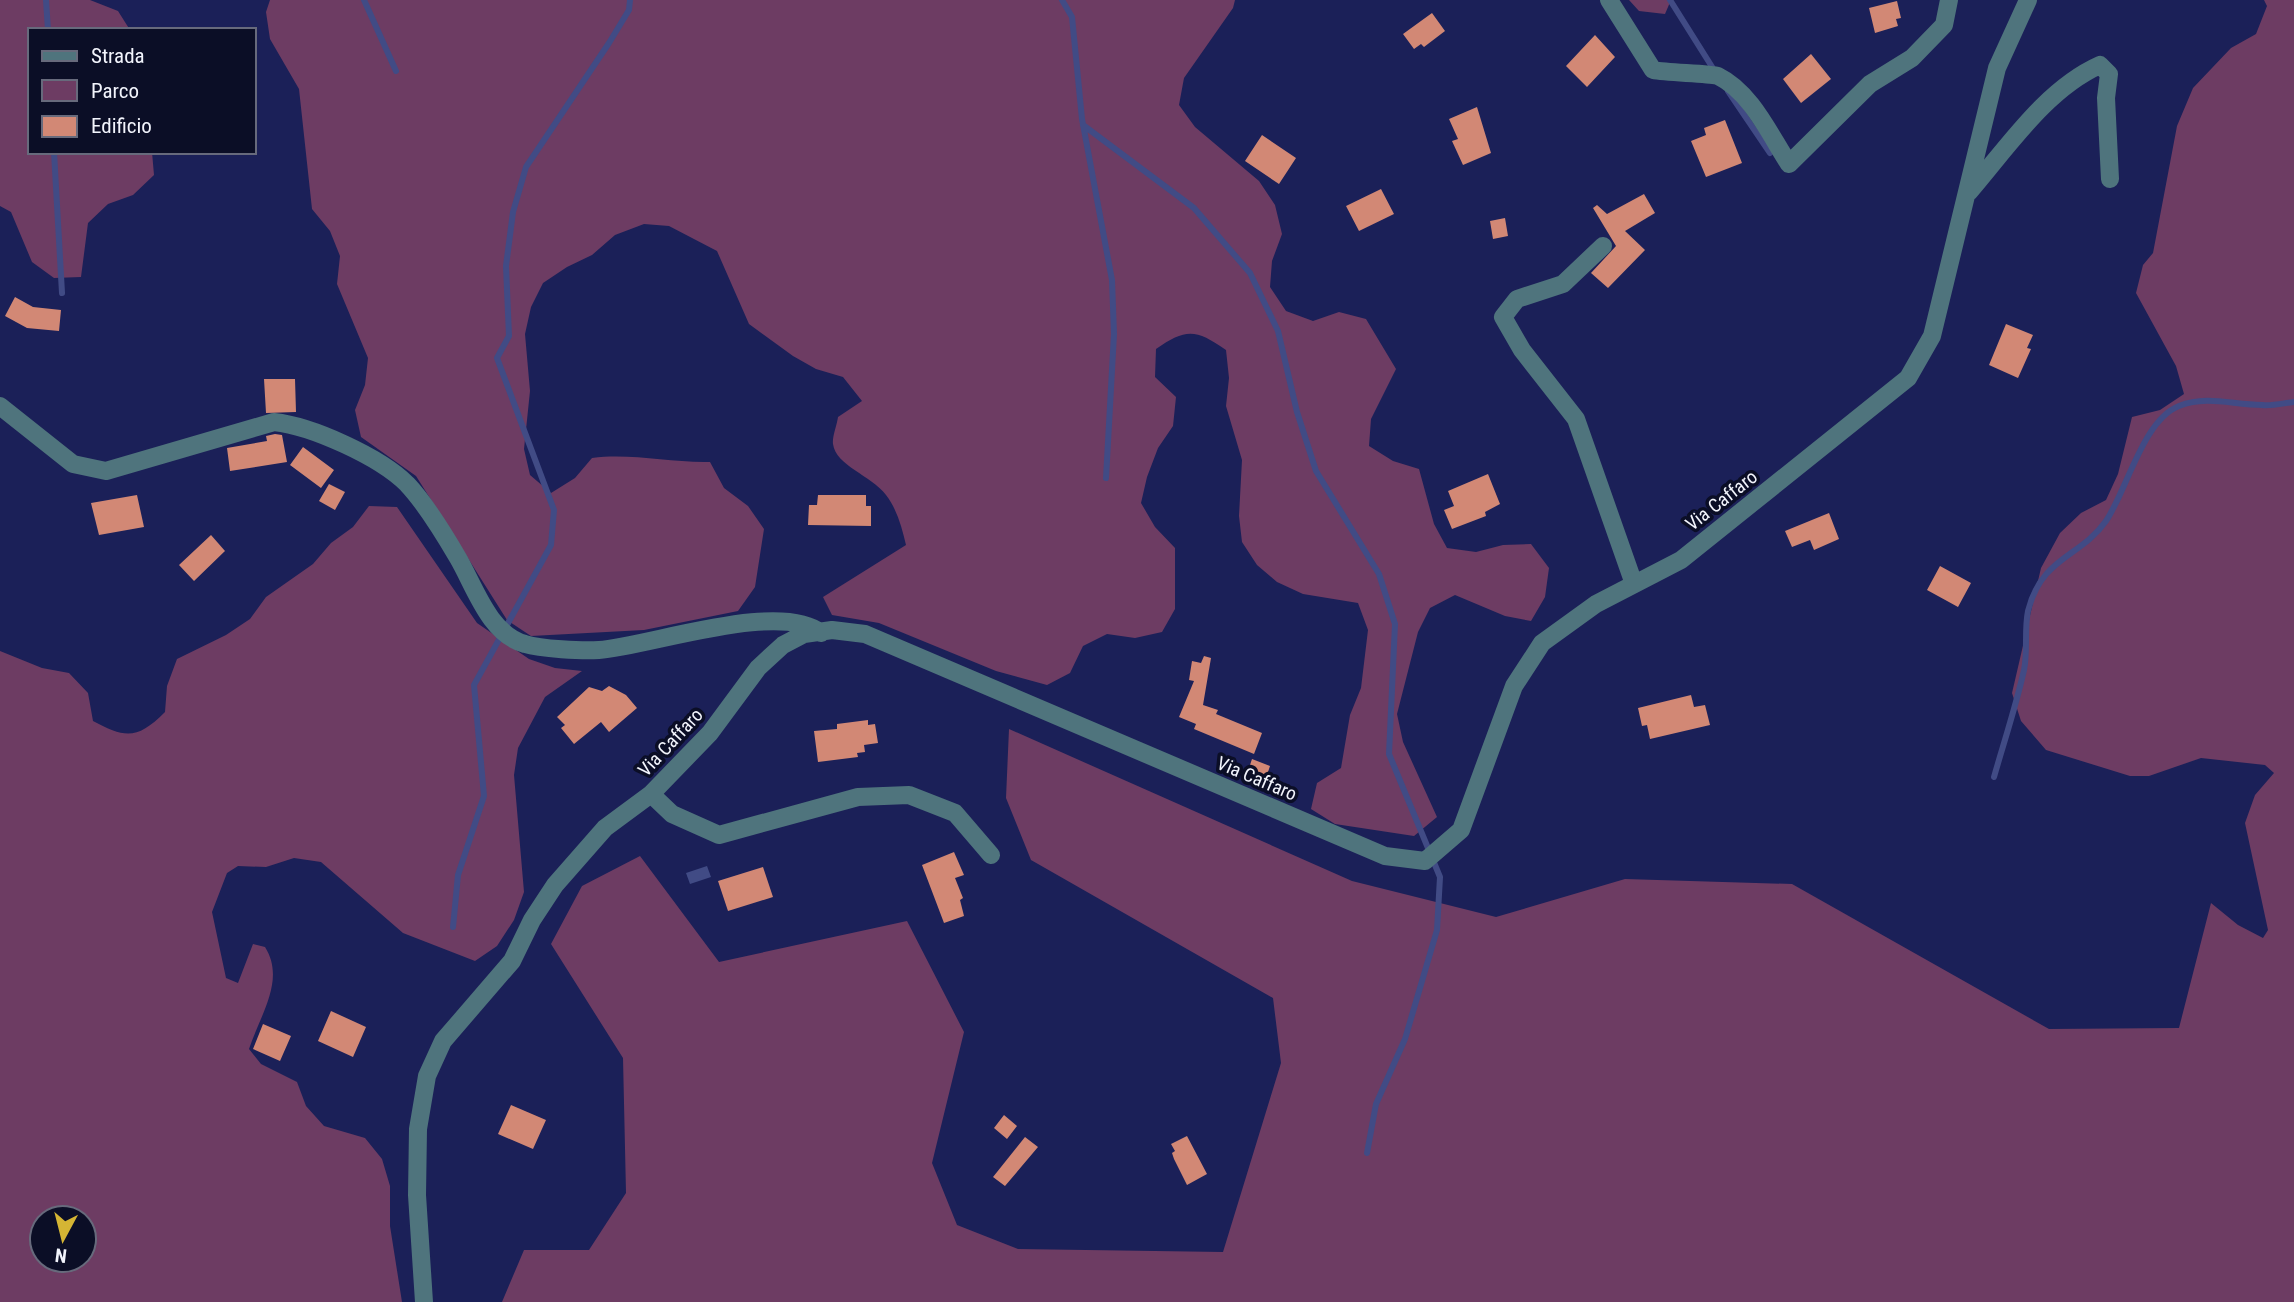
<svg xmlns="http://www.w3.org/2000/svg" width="2294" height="1302" font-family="'Roboto Condensed',sans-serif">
<rect width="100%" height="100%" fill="#1b2058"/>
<path fill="#6d3c63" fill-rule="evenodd" d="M0,0H90L118,11L130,30H30V152H152L154,175L133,195L108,204L88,223L81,277L54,278L32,262L11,212L0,206Z
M270,0H1235L1233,8L1184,78L1179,105L1195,127L1259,181L1275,205L1282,234L1272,261L1270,287L1286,311L1313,321L1339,312L1366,319L1396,369L1371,419L1369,446L1393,461L1419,469L1434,524L1447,548L1476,552L1503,545L1531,544L1549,568L1545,597L1531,621L1505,616L1455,595L1430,608L1418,632L1397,714L1403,742L1437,817L1414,836L1335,824L1311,809L1317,783L1341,768L1350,715L1361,688L1368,630L1358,603L1303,594L1277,582L1257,565L1242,542L1239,516L1242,460L1226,406L1229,378L1226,350C1196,329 1186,328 1156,349L1155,377L1176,397L1173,426L1158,448L1147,477L1141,503L1155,527L1175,548V609L1162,632L1135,638L1107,634L1083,646L1070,673L1047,685L996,671L879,623L832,615L823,597L906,545C902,528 897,509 886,495C871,475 836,466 833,444C832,437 837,425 838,417L862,401L843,377L816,369L793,356L749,324L717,251L669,226L644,224L615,235L592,255L567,267L543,283L531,307L525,334L530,391L524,449L530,475L551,493L575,478L592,458C632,453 670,463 710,462L724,488L748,506L764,529L755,587L738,611L644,630L531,636L507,620L416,476L361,437L355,410L365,385L368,358L337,284L340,256L330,231L312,209L299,89L270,39L266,12Z
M1629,0H1671L1665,14L1639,11Z
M2264,0H2294V1302H502L524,1250H589L626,1193L623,1058L551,944L582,886L640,856L719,962L907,921L964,1032L932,1163L957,1225L1018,1249L1223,1252L1281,1063L1273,998L1031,860L1006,798L1009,729L1352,881L1496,917L1625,879L1792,884L2049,1029L2179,1028L2211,903L2238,925L2263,938L2268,930L2245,823L2255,795L2274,773L2265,765L2201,758L2149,776H2130L2046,750L2021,721L2012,693L2041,568L2060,533L2081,513L2106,500L2118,474L2132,417L2160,410L2184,394L2176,366L2136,293L2143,265L2153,253L2177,126L2193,88L2231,48L2256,34L2267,6Z
M369,506L397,507L477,623L529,659L555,668L582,671L545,697L518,748L514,775L524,892L514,920L497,946L475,961L403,933L321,862L294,858L266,867L238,866L227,873L212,912L226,978L238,983L253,944L265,947C286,980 260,1015 249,1049L261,1064L297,1082L306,1106L324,1126L365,1138L382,1159L390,1186V1226L402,1302H0V651L42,668L69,673L88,693L93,721C126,739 138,739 165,712L167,686L177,659L226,635L250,619L266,597L313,564L331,543L353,527ZM42,1218H84V1260H42Z"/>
<path fill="#414b85" d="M707,866L711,877L690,884L686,873Z"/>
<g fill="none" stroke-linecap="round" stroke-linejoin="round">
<path stroke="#414b85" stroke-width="6" d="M46,0L48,30
M364,0L396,71
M1062,0L1072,17L1082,119L1112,280L1114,334L1106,478
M1670,0L1714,70
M1728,91L1770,153
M1083,125L1194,208L1250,273L1278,331L1297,412L1316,471L1379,574L1395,624L1389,754L1440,877L1437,930L1405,1039L1376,1104L1367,1153
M54,152L62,293
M1994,777C2004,742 2016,706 2024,670C2028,651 2024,630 2028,611C2042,556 2080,558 2106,521C2127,490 2143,420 2179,406C2208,395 2232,405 2262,405C2273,406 2284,403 2294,402
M453,927L458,875L484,796L474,685L551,545L554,510L497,358L509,336L506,266L513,212L526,167L609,43L629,10L630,0"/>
</g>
<path fill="#d28875" d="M1897,1L1901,18L1896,19L1898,26L1875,33L1869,8Z
M1432,13L1445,31L1424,47L1421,44L1414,49L1403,34Z
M1595,35L1615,57L1587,87L1566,66Z
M1811,54L1831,79L1801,103L1783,79Z
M1477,107L1491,153L1463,165L1452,141L1458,139L1449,119Z
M1725,120L1742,163L1706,177L1691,141L1706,135L1704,128Z
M1262,135L1296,158L1279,184L1245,161Z
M1381,189L1394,214L1359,231L1346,206Z
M1644,194L1655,213L1625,231L1645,250L1608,288L1591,273L1616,246L1593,208L1597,205L1607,214Z
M1505,218L1508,236L1493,239L1490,221Z
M15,297L33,307L61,310L59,331L27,328L5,316Z
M2006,324L2033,335L2027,348L2031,349L2018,378L1989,365Z
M264,379H295L296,412L266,413Z
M275,434L282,435L287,462L230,471L227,448L267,441L266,436Z
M303,447L334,470L321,488L290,465Z
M1488,474L1500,504L1485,512L1486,516L1452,529L1444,510L1454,506L1448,491Z
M329,484L345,492L335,510L319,501Z
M137,495L144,527L99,535L91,503Z
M818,495H866V506H871V526L808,525L809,505H817Z
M1829,513L1839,539L1814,550L1810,540L1792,547L1785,531Z
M211,535L225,551L194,581L179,565Z
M1940,566L1971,583L1958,607L1927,590Z
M1204,656L1211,658L1203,705L1218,710L1216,714L1262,733L1254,754L1194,729L1196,724L1179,717L1194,681L1189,680L1192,661L1201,663Z
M609,686L626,695L637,708L609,732L601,722L574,744L561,728L565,725L557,717L589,687L602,691Z
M1691,695L1694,707L1705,705L1710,725L1650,739L1647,725L1642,726L1638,708Z
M868,720V725L875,724L878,743L864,745L865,752L857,753L858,757L818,762L814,731L837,729V724Z
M1252,759L1270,766L1263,787L1245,780Z
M954,852L964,875L955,878L963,898L960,900L964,916L944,923L922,865Z
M763,867L773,897L728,911L718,881Z
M331,1011L366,1027L353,1057L318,1041Z
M263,1024L291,1036L280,1061L253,1049Z
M511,1105L546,1120L533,1149L498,1134Z
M1004,1115L1017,1126L1007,1139L994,1128Z
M1187,1136L1207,1174L1187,1185L1174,1159L1172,1153L1175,1151L1171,1144Z
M1025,1137L1038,1147L1005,1186L993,1177Z"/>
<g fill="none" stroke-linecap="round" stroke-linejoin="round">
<path stroke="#4f747d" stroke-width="18" d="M1609,0L1653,70C1668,73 1709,73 1718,76C1751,92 1770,135 1789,164L1870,84L1912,58L1944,25L1949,0
M1969,192C2007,148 2046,89 2100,65L2109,74L2106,98L2110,179
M1603,246L1563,284L1517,299L1503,317L1522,350L1576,419L1634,584
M0,406L73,464L106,471L274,422C312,426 380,457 407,484C426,504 444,534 458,558C475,587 489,634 525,644C541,649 582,651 599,650C650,646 780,600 821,633
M651,794L672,814L719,835L858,797L909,795L955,813L991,855
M424,1302L417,1195L418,1129L427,1076L443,1041L512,961L532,920L555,885L605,828L651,794L710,733L758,668L783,645L804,634L832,630L865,634L1385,856L1425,861L1461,830L1514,686L1542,643L1596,604L1681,560L1908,378L1932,336L1997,68L2028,0"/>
</g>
<g text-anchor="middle" stroke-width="7" stroke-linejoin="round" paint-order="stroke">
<g font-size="19" fill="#f2f4fc" stroke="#0b0e26">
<text transform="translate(1721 500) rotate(-38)" y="7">Via Caffaro</text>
<text transform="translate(670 742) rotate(-47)" y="7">Via Caffaro</text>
<text transform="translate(1257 778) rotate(23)" y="7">Via Caffaro</text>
</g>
</g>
<rect x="28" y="28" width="228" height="126" fill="#0b0e26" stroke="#676a7c" stroke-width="2"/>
<rect x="42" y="51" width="35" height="10" fill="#4f747d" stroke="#676a7c" stroke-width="2"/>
<text x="91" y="63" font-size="21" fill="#f2f4fc">Strada</text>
<rect x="42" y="80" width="35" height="21" fill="#6d3c63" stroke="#676a7c" stroke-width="2"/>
<text x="91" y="98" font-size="21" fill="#f2f4fc">Parco</text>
<rect x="42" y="116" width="35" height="21" fill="#d28875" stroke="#676a7c" stroke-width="2"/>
<text x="91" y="133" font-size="21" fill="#f2f4fc">Edificio</text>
<g transform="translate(63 1239) rotate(187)"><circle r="33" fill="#0b0e26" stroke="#676a7c" stroke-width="2"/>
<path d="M0-5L12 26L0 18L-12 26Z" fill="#d5b534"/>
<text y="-10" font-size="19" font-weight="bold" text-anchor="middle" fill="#f2f4fc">N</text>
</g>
</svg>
